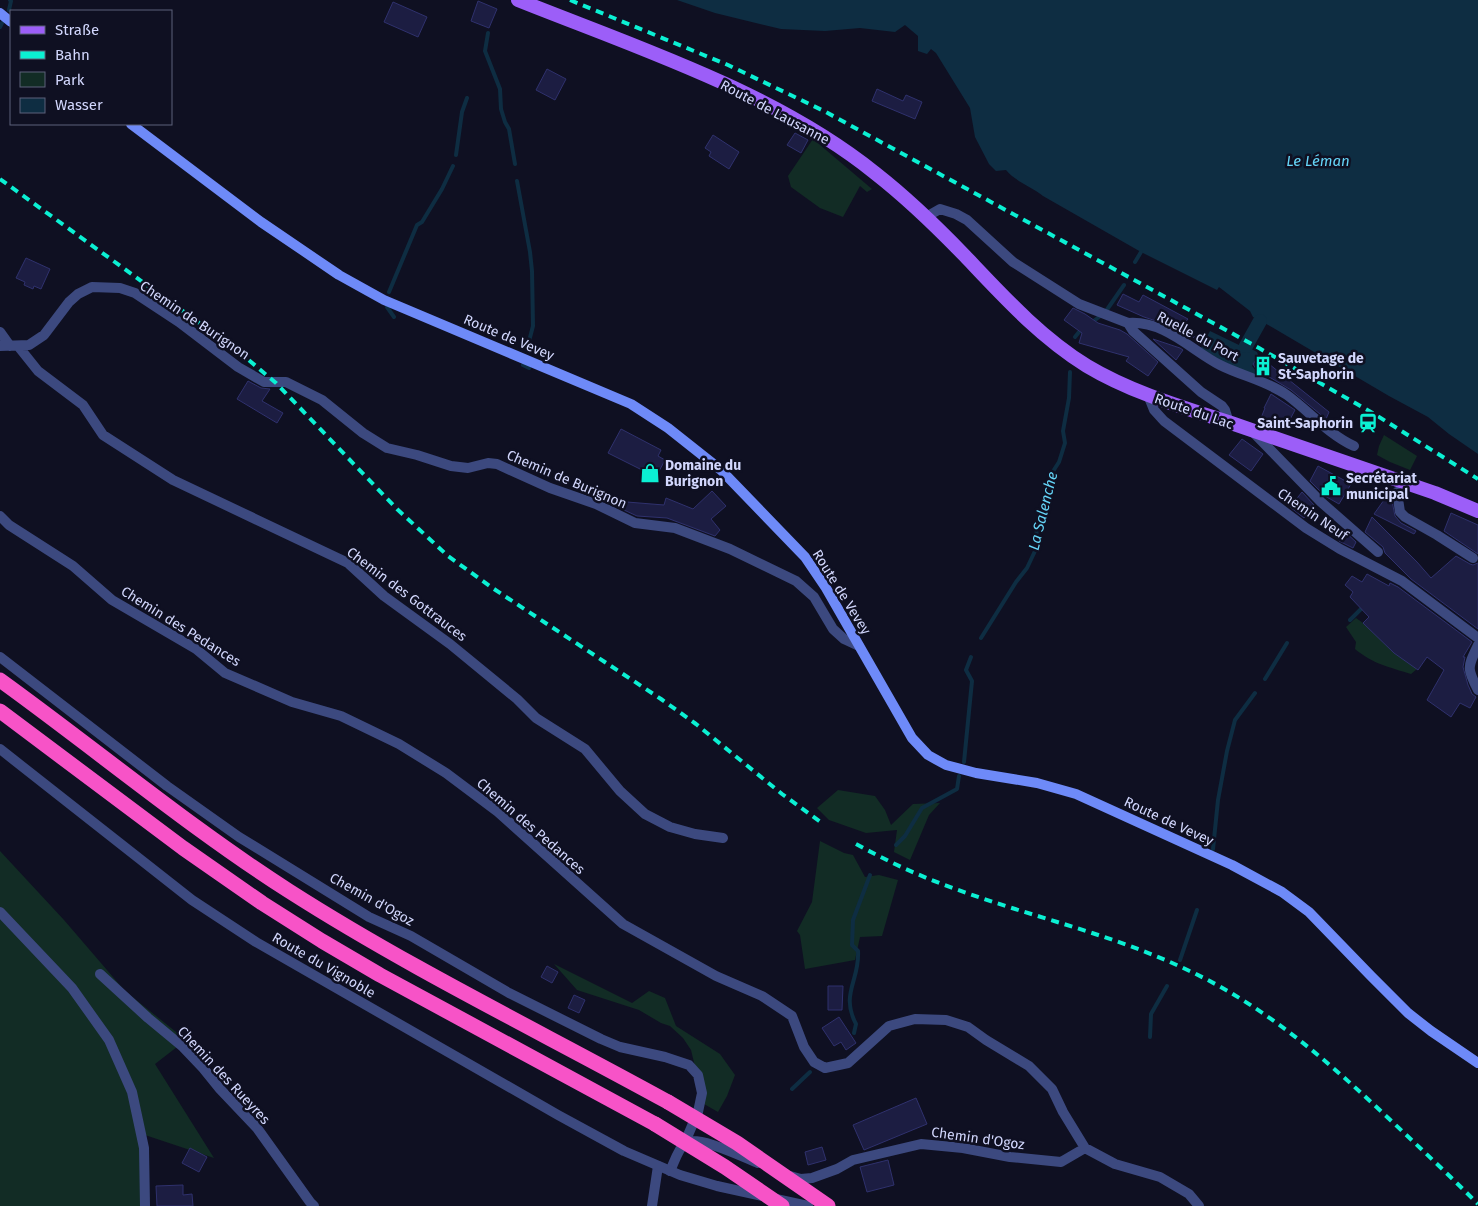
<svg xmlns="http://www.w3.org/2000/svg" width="1478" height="1206" font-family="'Fira Sans',sans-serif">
<rect width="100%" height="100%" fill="#0f1022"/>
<path fill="#122c25" d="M813,139L872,189L867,192L860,186L843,217L820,208L791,187L788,176Z
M1384,435L1417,456L1410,470L1390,462L1377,455L1379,446Z
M1356,618L1363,623L1417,669L1411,674C1389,667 1373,664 1355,649L1356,642L1346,627Z
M838,790L875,796L885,810L891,825L913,804L940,803L929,815L910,860L894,852L897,830L866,833L829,820L817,808Z
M820,841L844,853L853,855L865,877L879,875L898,880L882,936L860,937L855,960L805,969L800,935L797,931L812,902Z
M0,851L64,920L125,991L186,1040L155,1064L214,1158L145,1135L140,1206H0Z
M554,964L632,1003L649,991L665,998L676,1026L720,1054L735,1075L727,1096L718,1112L704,1104L691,1050L683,1038L670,1026L661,1023L639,1010L577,990Z"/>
<path fill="#0e2d42" d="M677,0H1478V454L1449,434L1428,417L1389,396L1270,326L1253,317L1250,311L1219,287L1217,290L1141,252L1043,196C1031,186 1016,182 1006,170L996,171L989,164L975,137L970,108L936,53L931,49L927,54L918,51V36L905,25L895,32L860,28L825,31L781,29L715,13Z
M1210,331L1239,345L1240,343L1257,352L1258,355L1252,366L1257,372L1254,375L1222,361L1201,348Z"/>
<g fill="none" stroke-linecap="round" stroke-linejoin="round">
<path stroke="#0e2d42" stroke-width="4" d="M9,10L11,1L10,0
M0,27L2,23
M488,33L485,51L500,89L501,109L505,122L509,129L515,164
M456,155L462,112L467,98
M517,181L530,252L532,271L533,326L527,349
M1135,262L1141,252
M389,292L417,225L422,222L442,189L453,166
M387,307L394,317
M1106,311L1124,285
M1091,323L1099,317
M1075,337L1083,327
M523,365L529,368
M1350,620L1364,606
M981,638L1016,582L1027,568L1035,551L1037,527L1046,511L1049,498L1050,476L1059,462L1065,443L1063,431L1069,398L1070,372
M1265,679L1287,643
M964,762L972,681L966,670L971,657
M896,845L905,836L922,808L957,789L959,776
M1213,849L1218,800L1227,751L1235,720L1255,693
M1180,960L1197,910
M854,1033L856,1024C840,994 860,980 858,951L852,945L853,920L870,875
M1150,1037L1151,1014L1167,986
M792,1089L810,1072"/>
<path stroke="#0e2d42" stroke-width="14" d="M1246,346L1260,321"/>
</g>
<path fill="#1c1d42" stroke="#2f316d" d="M478,1L497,9L489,28L471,21Z
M393,2L427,17L418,37L384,22Z
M547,69L566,79L555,100L536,90Z
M877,89L903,101L906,95L922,102L915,119L872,101Z
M795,133L808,140L801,153L787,145Z
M713,135L739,152L729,169L709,156L711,152L705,148Z
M26,258L50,269L41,289L34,286L33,289L24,285L25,282L16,278Z
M1123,294L1139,302L1143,295L1188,319L1183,325L1197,339L1168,325L1144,317L1117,305Z
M1073,308L1085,314L1098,323L1120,330L1127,334L1158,362L1148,376L1126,361L1129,357L1079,343L1082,333L1064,320Z
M1153,339L1180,348L1183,350L1176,360Z
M1259,356L1329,412L1326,419L1291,390L1256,369L1253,364Z
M248,381L261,388L270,389L262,401L283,413L277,423L237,399Z
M1271,394L1295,410L1286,427L1280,424L1279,426L1261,418L1265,408H1264Z
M621,429L661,450L658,456L665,460L658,473L652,470L650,474L608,453Z
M1242,439L1263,454L1251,471L1229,455Z
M1318,466L1351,484L1339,504L1325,496L1310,481Z
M1387,490L1390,491L1395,516L1401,523L1416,531L1414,534L1374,514L1384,500Z
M712,491L726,506L711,519L720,530L715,536L667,518L637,516L624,510L627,502L664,505L666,498L693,509Z
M1302,492L1314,505L1304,518L1290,507Z
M1451,513L1478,525V554L1444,531Z
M1372,517L1417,562L1431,578L1456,556L1470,564L1473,565L1478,563V629L1411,579L1385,553L1383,547L1365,532Z
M1344,531L1356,542L1353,548L1339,541Z
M1367,574L1389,586L1390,583L1398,587L1472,642L1463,657H1465L1463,667L1468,685L1472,694L1476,697L1470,708L1460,703L1451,717L1427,700L1444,670L1427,657L1418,670L1394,653L1363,623L1369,617L1350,597L1353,592L1345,585L1352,576L1362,582Z
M547,966L558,972L552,983L541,977Z
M828,986H843L842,1010H828Z
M574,995L585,1000L579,1013L568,1008Z
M839,1017L856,1043L846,1050L841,1042L834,1046L822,1028Z
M916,1098L927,1124L864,1150L853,1125Z
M822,1147L826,1160L808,1165L805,1152Z
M190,1148L207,1157L199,1172L182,1163Z
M888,1160L894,1185L867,1192L860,1167Z
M183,1185V1195L192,1194L193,1206H157L156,1186Z"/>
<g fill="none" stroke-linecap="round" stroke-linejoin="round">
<path stroke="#3c497f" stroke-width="10" d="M1397,492L1400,512L1405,517L1437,535L1473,558"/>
<path stroke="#3c497f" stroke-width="10" d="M926,217L940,209L956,214L967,220L1013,262L1079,304L1128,323L1133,331L1201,392L1222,406L1225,410L1229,423
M1128,323C1164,320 1191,350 1220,365C1242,376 1267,381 1287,395C1309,411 1328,434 1354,446
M0,332L10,346
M0,346L29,345L44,335L69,302L78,294L92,287L120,288L135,293L179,322L238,367L264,382H286L322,400L363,433L387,448L417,455L451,466L468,468L488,463L497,464L550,488L596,504L635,523L675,528L730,549L796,581L814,597L833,629L844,639L859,646
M18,346L38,371L83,405L103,435L173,480L348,563L384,596L450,644L517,699L536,718L585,749L620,791L645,814L670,827L695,834L723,838
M1148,395L1154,410L1164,421L1306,528L1340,549L1402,581L1478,638
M1251,430L1321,502L1378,552
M0,516L9,525L73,566L112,600L196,649L225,673L292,702L341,716L399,744L446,773L498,812L623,924L716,976L762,996L792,1016L804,1047L814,1062L825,1068L848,1063L889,1026L915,1019L946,1020L968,1027L986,1040L1029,1066L1052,1089L1063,1112L1085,1148L1115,1164L1160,1177L1189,1194L1199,1206
M1478,645C1468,667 1466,667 1478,690
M0,657L167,786L239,837L369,917L411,936L509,993L601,1039L620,1047L665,1057L689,1065L698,1075L702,1093L698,1112L685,1142
M0,912L72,988L109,1040L132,1092L144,1148L145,1206
M100,974L148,1018L183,1047L203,1068L220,1089L257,1128L310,1202L314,1206
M670,1171C674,1163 678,1149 685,1143C696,1134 745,1158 758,1163
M790,1176L801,1179L812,1178L837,1169L853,1160L921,1144L963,1148L1010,1157L1061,1162L1085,1148
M652,1206L658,1166"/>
<path stroke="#3c497f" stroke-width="10" d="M0,749L192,900L256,942L558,1115L624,1151L680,1175L717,1186L808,1206"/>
<path stroke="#6e8af8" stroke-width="10" d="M0,13L11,22
M131,124L261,222L339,275L384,300L631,404L668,428L721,470L805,557L826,588L912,738L928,755L946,765L976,773L1037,783L1076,794L1232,865L1282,892L1309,912L1371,976L1408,1013L1431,1031L1478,1063"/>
<path stroke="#9c5ef8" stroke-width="14" d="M518,0C638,48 774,92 875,173C907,198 937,227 965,256C1003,296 1039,336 1087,366C1132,393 1185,408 1234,424C1301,447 1368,470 1435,493L1478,511"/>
<path stroke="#f753c7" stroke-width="15" d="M0,680C97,750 189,827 289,891C411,969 541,1032 668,1102
M0,711L183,848L262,903L322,941L380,975L655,1124"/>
<path stroke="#0bf0d3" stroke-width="4" stroke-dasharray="8 6" stroke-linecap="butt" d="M570,0L728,65L824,111L1259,348L1376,415L1478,479
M0,179L238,351L276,383L397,509L448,556L494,589L661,699L696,724L782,794L822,823
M856,844C887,861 919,876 953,888C1028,916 1108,933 1181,967C1261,1003 1322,1056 1385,1115C1417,1145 1448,1174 1478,1204"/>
<path stroke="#f753c7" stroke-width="15" d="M668,1102L737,1143L828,1206
M655,1124L725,1167L782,1206"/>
</g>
<defs>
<symbol id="building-bare" viewBox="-9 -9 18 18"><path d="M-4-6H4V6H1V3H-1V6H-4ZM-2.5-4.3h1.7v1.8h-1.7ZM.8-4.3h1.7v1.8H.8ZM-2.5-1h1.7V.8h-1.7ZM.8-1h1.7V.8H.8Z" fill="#0bf0d3" stroke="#0f1022" stroke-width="2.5" paint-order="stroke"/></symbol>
<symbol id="station-bare" viewBox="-9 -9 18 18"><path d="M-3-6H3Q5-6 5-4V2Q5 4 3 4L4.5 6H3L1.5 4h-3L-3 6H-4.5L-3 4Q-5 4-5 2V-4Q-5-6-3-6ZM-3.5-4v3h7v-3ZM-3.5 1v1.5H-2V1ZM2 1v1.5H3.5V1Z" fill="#0bf0d3" stroke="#0f1022" stroke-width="2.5" paint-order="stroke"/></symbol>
<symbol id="shop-bare" viewBox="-9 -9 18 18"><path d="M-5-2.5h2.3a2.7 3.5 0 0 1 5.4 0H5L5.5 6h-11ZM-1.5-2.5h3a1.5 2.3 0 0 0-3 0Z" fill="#0bf0d3" stroke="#0f1022" stroke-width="2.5" paint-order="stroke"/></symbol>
<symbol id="civic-bare" viewBox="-9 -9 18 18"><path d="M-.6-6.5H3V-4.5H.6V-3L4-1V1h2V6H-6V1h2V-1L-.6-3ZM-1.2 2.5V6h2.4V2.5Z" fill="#0bf0d3" stroke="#0f1022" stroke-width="2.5" paint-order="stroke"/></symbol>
</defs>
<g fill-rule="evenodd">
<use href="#building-bare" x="1249" y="352" width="28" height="28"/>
<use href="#station-bare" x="1354" y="409" width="28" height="28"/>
<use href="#shop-bare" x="636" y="459" width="28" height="28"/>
<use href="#civic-bare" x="1317" y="472" width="28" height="28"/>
</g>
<g text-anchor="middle" stroke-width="5" stroke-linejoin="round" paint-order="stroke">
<g font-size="14" fill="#d2d7fd" stroke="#0f1022">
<text transform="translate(775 112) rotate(28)" y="5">Route de Lausanne</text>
<text transform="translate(195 320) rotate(34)" y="5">Chemin de Burignon</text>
<text transform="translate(1198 336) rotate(28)" y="5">Ruelle du Port</text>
<text transform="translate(509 337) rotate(23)" y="5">Route de Vevey</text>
<text transform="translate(1194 411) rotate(19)" y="5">Route du Lac</text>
<text transform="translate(567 479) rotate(23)" y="5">Chemin de Burignon</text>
<text transform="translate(1313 514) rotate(34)" y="5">Chemin Neuf</text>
<text transform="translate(842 592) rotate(58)" y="5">Route de Vevey</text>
<text transform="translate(407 594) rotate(37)" y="5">Chemin des Gottrauces</text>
<text transform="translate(181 626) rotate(32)" y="5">Chemin des Pedances</text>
<text transform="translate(1169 821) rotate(25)" y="5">Route de Vevey</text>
<text transform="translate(531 826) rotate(41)" y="5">Chemin des Pedances</text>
<text transform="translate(372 899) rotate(29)" y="5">Chemin d'Ogoz</text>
<text transform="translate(324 965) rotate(30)" y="5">Route du Vignoble</text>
<text transform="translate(224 1075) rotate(47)" y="5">Chemin des Rueyres</text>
<text transform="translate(978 1138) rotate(8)" y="5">Chemin d'Ogoz</text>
</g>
<g font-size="14" font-weight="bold" fill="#d2d7fd" stroke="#0f1022" text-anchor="start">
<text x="1278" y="363">Sauvetage de<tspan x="1278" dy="16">St-Saphorin</tspan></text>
<text x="1353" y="428" text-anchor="end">Saint-Saphorin</text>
<text x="665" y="470">Domaine du<tspan x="665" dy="16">Burignon</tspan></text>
<text x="1346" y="483">Secrétariat<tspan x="1346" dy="16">municipal</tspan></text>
</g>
<g font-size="15" font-style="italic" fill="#65d5f8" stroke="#0f1022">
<text x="1318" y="166">Le Léman</text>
<text transform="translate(1043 511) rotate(-76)" y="5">La Salenche</text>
</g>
</g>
<rect x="10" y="10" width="162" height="115" fill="#0f1022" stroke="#5d607a"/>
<rect x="20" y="26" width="25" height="8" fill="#9c5ef8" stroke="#5d607a"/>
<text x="55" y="35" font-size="15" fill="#d2d7fd">Straße</text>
<rect x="20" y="51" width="25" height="8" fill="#0bf0d3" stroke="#5d607a"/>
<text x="55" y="60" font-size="15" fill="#d2d7fd">Bahn</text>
<rect x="20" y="72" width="25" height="15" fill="#122c25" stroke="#5d607a"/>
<text x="55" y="85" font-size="15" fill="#d2d7fd">Park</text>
<rect x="20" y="98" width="25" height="15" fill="#0e2d42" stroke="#5d607a"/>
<text x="55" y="110" font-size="15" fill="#d2d7fd">Wasser</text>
</svg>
